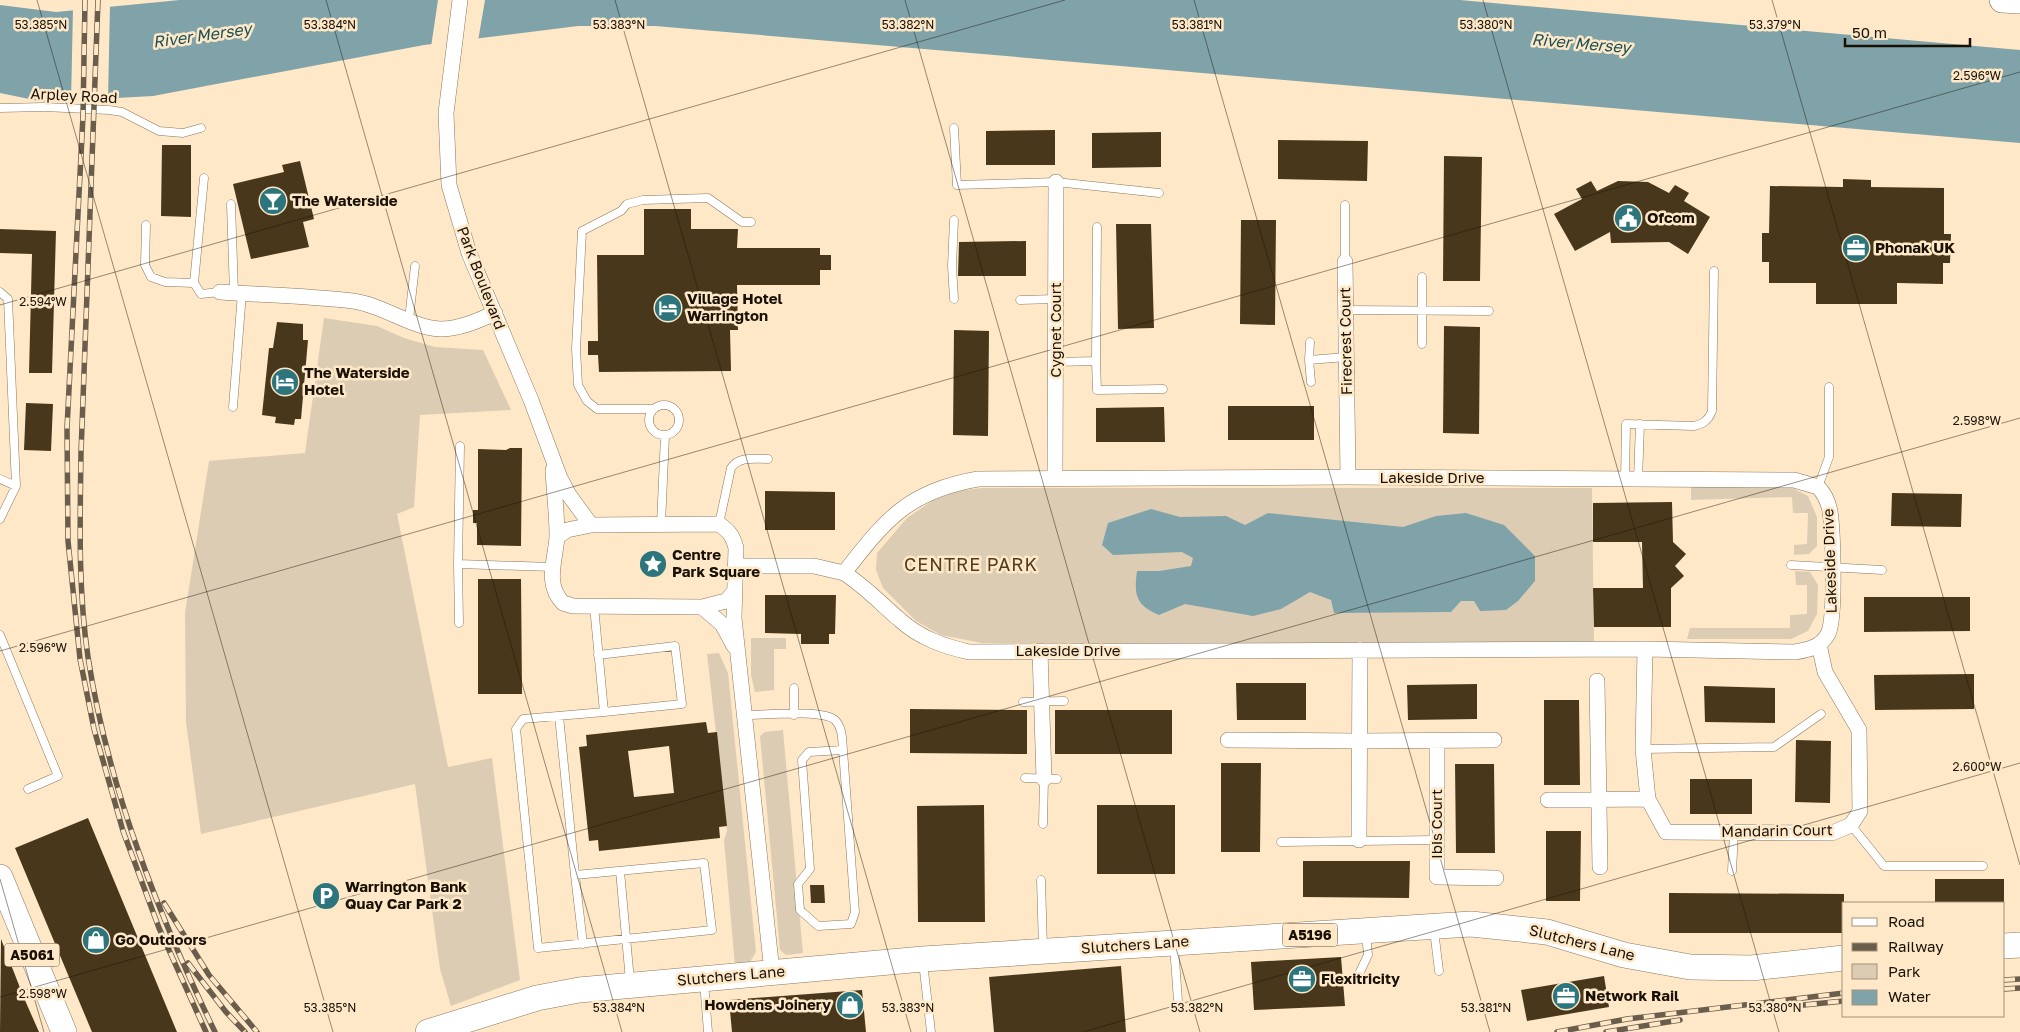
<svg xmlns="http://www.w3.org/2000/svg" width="2020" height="1032" font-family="'Golos Text',sans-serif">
<rect width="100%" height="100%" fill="#fee8c7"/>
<path fill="#ddccb4" d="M324,318L377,326L404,338L435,347L483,350L511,410L420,415L414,507L397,514L448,767L492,758L520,980L451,1006L440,969L415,784L201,834L186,722L185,613L209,461L305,453Z
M1691,487H1790L1808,496L1817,517V546L1809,554L1794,555V545L1807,544L1808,513H1793L1792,497L1691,500Z
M982,488H1592L1594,643H982L941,635L916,621L883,588L876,570L877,553L907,518L932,501L958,491Z
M1795,571L1810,572L1818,585L1817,614L1808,631L1791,639H1687L1690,628H1790V615L1807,614V585H1796Z
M751,638H786V649H774V690L755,692L751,675Z
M719,653L728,673L756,952L748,965L735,966L724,840L727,831L707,654Z
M783,730L803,953L786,955L780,950L760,736L765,732Z"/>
<path fill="#7fa3a8" d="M180,0H1460L2020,50V143L655,26H578L424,45L153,96L44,102L0,93V5L56,12Z
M1151,509L1180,517L1226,516L1245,525L1268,513L1403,527L1436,516L1466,513L1504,525L1535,556V581L1518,601L1506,610L1480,611L1474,601H1461L1451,612L1334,613L1331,600L1310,592L1281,609L1253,616L1185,604L1159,615C1135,605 1134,594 1137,571H1159L1191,566L1193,558L1182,552L1113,555L1102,545L1108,523Z"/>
<path fill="#fee8c7" d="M438,0H485L478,41L431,47Z
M110,4L108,101L71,103L73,8Z"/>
<path fill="#49371b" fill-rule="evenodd" d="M1055,130V165H986V131Z
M1161,132V167L1092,168V133Z
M1278,140L1368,141L1367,181L1278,179Z
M162,145H191V217L161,216Z
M1444,156L1482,157L1480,281H1443Z
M300,161L314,219L303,222L309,247L251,259L233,184L284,172L282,165Z
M1843,179L1871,180V187L1944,188V234H1951L1950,263H1943V284L1897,283V304H1816V283H1769V262H1762V233H1769L1770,186L1843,187Z
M1591,181L1597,191L1618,181L1648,182L1669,193L1675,185L1689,193L1684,201L1710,217L1688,254L1669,242L1611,243L1610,232L1575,251L1554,214L1582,199L1576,189Z
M644,209H691V229H738L737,248H820V255H831V270H820V285H737L738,330H730L731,371L599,372L598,355H588V341H598L597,255H644Z
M1241,220H1276L1275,325L1240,324Z
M1116,224H1151L1154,328L1118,329Z
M0,229L56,231L52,373H29L32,254L0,253Z
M1026,241V276H958L959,242Z
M277,322L303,324V340H308L301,419H295L294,425L275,423L276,417L262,415L269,348H273Z
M1444,326L1480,327L1479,434L1443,433Z
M954,330L989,331L988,436L953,435Z
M26,403L53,404L51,451L24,450Z
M1228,406H1314V440H1228Z
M1164,407L1165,442H1096V408Z
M510,448H522L521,546L477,545V523H473V510H478V449L506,450Z
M765,491L835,492V530H765Z
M1892,493L1962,494L1961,527L1891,526Z
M1672,502L1673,542L1686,554L1675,566L1684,576L1671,588V627H1594L1593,588H1643L1642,542H1593V503Z
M478,579H521L522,694H478Z
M765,595H836L835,634H829V644H801V634L765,633Z
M1864,597H1970V631L1864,632Z
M1974,674V709L1875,710L1874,675Z
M1236,683H1306V720H1237Z
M1477,684V719L1408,720L1407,685Z
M1704,686L1775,688V723L1705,722Z
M1544,700H1579L1580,785H1544Z
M910,709L1027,710V754L910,753Z
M1055,710H1172V754H1055Z
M706,722L708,733L717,732L727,826L719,827L720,838L599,851L598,840L589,841L579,747L587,746L586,735ZM669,746L674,793L634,797L628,751Z
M1796,740L1831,741L1830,803L1795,802Z
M1221,763H1261L1260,852H1221Z
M1455,764H1494L1495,853H1456Z
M1690,779H1752V814H1690Z
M984,805L985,922H918L917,806Z
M1097,805H1175V874H1097Z
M88,818L177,1032H92L15,848Z
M1546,831H1581L1580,901H1546Z
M1303,861H1410L1409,898L1303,897Z
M1935,879H2004V903H1935Z
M810,885H824L825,903H811Z
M1669,893L1844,894V933H1669Z
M1,939L24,998L39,1032H0Z
M1341,957L1345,1006L1254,1010L1251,962Z
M1121,966L1126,1032H994L989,977Z
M1604,976L1609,1007L1527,1021L1521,990Z
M862,990L866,1032H732L729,1000Z"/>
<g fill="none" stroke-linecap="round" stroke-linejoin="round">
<defs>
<path id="service" d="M0,108L44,107L109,110L122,112L159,131L183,133L201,128
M954,128L957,185L1056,182L1159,193
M204,178L194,283L201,294L220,292
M231,204L234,293
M1345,205V262
M954,220L952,266L954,299
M146,225L145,265L151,277L165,282L194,283
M1422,277V344
M0,292L8,299L16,486L0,519
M1020,300L1056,299
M1346,310L1489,311
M409,319L415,266
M1309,360L1310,342
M1096,361L1097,390L1163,389
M1055,362L1096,361L1097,227
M1311,382L1309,360L1346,357
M649 420a15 15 0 1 1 30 0a15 15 0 1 1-30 0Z
M233,407L242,293
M654,409H597L587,401L578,385L576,349L582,231L621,211L627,204L643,200L708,198L742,222H751
M0,479L16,486
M1625,480L1626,424L1694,426C1703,424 1708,421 1712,411L1714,271
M1638,480L1640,424
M1818,487L1829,457V387
M661,524L665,436
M719,524L731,468C739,456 754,459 768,459
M458,564L460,446
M1791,565L1882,570
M459,623L458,564L552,567
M0,635L58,776L28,789
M598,655L675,646L682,704L604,712
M794,688V715
M1023,702L1064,701
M745,715C764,715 822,709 835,720C843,728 842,740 843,750L855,912L851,924L818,926L800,910L798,884L810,869L802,760L809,752L843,750
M559,716L575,875L704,863L712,930L538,948L516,729L523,719L604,712L594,606
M1643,749L1774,747L1821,714
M1025,778L1057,779
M1043,824L1044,779
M1851,825L1884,866H1983
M1281,842L1436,840
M620,871L630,981
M1732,871L1734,832
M575,875L583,944
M1041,880L1043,948
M1434,930L1439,971
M1174,946L1178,1001
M923,962L931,1032
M1358,976L1368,955L1366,933
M704,982L708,1032"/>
<path id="minor" d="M460,0L446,113L449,185L469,253L531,400L560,478L569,495L591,525
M1345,262L1348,477
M220,292C264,295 309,296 353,301C383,305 412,328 440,329C460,329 477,321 495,313
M553,470C554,491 557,514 557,536C556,559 544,584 563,603L573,606L702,607L726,601L734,592
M1055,478L1056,182
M557,537L567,530L591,525L719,524C729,531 733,536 736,548L734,618L772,972
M735,566H814L844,573C885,520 908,491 978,479L1348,477L1794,480L1818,487C1825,494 1828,501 1830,511C1833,532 1836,618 1828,634C1821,647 1808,650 1795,652L1645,649L969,652C943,646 920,638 900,620C881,604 866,587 844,573
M702,607L722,624L734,646
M1040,651L1044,779
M1597,681L1600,867
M1228,740L1360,741L1494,740
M1437,741V877L1496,878
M1648,799L1666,832L1832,833L1851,825L1860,811L1859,730L1825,672L1819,644
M1548,800L1648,799L1643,749L1645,649
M1359,840L1360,650"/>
<path id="trunk" d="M2002,0L2020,1
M0,877L64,1032
M2004,946L2020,945
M428,1032L537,998L579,990L923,959L1471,924L1547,932L1624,955L1690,967L1751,968L1844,958"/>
</defs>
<use href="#service" stroke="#8b775a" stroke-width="9"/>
<use href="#minor" stroke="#8b775a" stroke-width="16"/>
<use href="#trunk" stroke="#8b775a" stroke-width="26"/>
<use href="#service" stroke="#fff" stroke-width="8"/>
<use href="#minor" stroke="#fff" stroke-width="15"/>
<use href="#trunk" stroke="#fff" stroke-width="25"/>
<defs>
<path id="rail" d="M85,0L83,116L67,428L68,541L80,659L94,729L123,831L159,928L206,1032
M98,0L81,453C80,520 78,590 88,657C108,787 158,914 215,1032
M164,903L209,975L257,1032
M188,963L226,1012L245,1032
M2004,980L2020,979
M2004,989L2020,988
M1762,1009L1844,1001
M1557,1032L1627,1019L1844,993
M1606,1032L1680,1020"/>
</defs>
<use href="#rail" stroke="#6a5d4b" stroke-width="5.5"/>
<use href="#rail" stroke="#fee8c7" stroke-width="4" stroke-dasharray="11" stroke-linecap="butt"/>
</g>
<path fill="none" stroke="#191106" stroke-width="1" stroke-opacity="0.45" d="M37,0L333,1032M326,0L622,1032M615,0L911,1032M905,0L1200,1032M1194,0L1490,1032M1483,0L1779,1032M1772,0L2020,865M0,305L1065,0M0,651L2020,72M0,879L44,1032M0,997L2020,418M1083,1032L2020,763"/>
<defs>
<symbol id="bar-disc" viewBox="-11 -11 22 22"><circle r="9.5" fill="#2c757d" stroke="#fee8c7"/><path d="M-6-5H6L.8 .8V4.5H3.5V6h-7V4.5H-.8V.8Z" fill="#fff"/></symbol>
<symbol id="civic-disc" viewBox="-11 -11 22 22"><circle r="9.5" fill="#2c757d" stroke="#fee8c7"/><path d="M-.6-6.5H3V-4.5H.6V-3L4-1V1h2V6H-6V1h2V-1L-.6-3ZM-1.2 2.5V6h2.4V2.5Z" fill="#fff"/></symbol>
<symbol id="office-disc" viewBox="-11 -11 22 22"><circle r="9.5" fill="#2c757d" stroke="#fee8c7"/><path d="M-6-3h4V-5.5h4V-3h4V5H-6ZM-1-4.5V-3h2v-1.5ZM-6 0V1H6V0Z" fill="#fff"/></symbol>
<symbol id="hotel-disc" viewBox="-11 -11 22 22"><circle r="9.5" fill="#2c757d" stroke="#fee8c7"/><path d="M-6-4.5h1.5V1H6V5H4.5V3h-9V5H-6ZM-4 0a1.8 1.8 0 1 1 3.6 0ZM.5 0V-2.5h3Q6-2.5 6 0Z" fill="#fff"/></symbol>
<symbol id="sight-disc" viewBox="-11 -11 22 22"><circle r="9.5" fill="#2c757d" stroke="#fee8c7"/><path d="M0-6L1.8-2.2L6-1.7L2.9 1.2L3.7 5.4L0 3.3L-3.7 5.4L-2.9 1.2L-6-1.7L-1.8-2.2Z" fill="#fff"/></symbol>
<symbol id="parking-disc" viewBox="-11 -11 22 22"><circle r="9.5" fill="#2c757d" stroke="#fee8c7"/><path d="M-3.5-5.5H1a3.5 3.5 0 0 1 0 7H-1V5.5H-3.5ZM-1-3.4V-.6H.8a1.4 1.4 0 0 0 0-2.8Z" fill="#fff"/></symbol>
<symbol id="shop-disc" viewBox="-11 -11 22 22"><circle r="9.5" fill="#2c757d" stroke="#fee8c7"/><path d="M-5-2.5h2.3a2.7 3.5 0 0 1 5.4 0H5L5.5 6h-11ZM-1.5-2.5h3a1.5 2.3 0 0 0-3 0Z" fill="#fff"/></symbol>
</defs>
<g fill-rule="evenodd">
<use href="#bar-disc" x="257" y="185" width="32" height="32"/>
<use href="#civic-disc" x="1612" y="202" width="32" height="32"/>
<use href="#office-disc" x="1840" y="232" width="32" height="32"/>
<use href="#hotel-disc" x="652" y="292" width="32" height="32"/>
<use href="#hotel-disc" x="269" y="366" width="32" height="32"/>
<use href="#sight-disc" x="637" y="548" width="32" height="32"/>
<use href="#parking-disc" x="310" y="880" width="32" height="32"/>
<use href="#shop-disc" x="80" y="924" width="32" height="32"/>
<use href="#office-disc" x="1286" y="963" width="32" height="32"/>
<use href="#office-disc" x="1550" y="980" width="32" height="32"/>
<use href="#shop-disc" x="834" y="989" width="32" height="32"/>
</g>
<g text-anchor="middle" stroke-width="5" stroke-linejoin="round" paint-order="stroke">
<g fill="#fee8c7" stroke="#5e5240" stroke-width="1">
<rect x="1282.5" y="923.5" width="55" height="23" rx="4"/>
<rect x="4.5" y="943.5" width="55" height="23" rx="4"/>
</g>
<g font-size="14" font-weight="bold" fill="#191106">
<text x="1310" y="940">A5196</text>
<text x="32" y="960">A5061</text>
</g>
<g font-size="15" fill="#191106" stroke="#fee8c7">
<text transform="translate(74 96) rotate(3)" y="5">Arpley Road</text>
<text transform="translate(481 278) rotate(69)" y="5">Park Boulevard</text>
<text transform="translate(1056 330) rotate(-90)" y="5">Cygnet Court</text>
<text transform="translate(1346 341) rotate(-91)" y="5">Firecrest Court</text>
<text x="1432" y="483">Lakeside Drive</text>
<text transform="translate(1830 561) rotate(-92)" y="5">Lakeside Drive</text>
<text x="1068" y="656">Lakeside Drive</text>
<text transform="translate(1437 824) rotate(-90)" y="5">Ibis Court</text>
<text transform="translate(1777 831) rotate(-1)" y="5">Mandarin Court</text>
<text transform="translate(1582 943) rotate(14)" y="5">Slutchers Lane</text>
<text transform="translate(1135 945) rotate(-4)" y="5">Slutchers Lane</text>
<text transform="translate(731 976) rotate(-5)" y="5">Slutchers Lane</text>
</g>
<g font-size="15" font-weight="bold" fill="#191106" stroke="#fee8c7" text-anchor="start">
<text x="292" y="206">The Waterside</text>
<text x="1647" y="223">Ofcom</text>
<text x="1875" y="253">Phonak UK</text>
<text x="687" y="304">Village Hotel<tspan x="687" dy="17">Warrington</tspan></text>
<text x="304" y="378">The Waterside<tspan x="304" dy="17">Hotel</tspan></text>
<text x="672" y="560">Centre<tspan x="672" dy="17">Park Square</tspan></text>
<text x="345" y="892">Warrington Bank<tspan x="345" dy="17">Quay Car Park 2</tspan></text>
<text x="115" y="945">Go Outdoors</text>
<text x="1321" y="984">Flexitricity</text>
<text x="1585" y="1001">Network Rail</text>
<text x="831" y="1010" text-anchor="end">Howdens Joinery</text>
</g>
<g font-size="16" font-style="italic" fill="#1a5056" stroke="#fee8c7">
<text transform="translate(202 35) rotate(-8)" y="6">River Mersey</text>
<text transform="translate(1581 43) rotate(5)" y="6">River Mersey</text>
</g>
<g font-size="18" letter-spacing="1" fill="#4e3b20" stroke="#fee8c7">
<text x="971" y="571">CENTRE PARK</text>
</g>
</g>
<g font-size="12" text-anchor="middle" fill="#191106" stroke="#fee8c7" stroke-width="5" stroke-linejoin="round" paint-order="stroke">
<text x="41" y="29">53.385°N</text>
<text x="330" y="29">53.384°N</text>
<text x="619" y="29">53.383°N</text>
<text x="908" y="29">53.382°N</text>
<text x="1197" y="29">53.381°N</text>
<text x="1486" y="29">53.380°N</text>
<text x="1775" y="29">53.379°N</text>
<text x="1977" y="80">2.596°W</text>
<text x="43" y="306">2.594°W</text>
<text x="1977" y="425">2.598°W</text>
<text x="43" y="652">2.596°W</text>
<text x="1977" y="771">2.600°W</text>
<text x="43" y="998">2.598°W</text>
<text x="330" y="1012">53.385°N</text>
<text x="619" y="1012">53.384°N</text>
<text x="908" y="1012">53.383°N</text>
<text x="1197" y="1012">53.382°N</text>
<text x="1486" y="1012">53.381°N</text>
<text x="1775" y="1012">53.380°N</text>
</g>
<rect x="1842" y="902" width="162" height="115" fill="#fee8c7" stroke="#a2927a"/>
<rect x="1852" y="918" width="25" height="8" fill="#ffffff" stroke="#a2927a"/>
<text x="1888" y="927" font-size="15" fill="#191106">Road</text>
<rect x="1852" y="943" width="25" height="8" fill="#6a5d4b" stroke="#a2927a"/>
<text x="1888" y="952" font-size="15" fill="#191106">Railway</text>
<rect x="1852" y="964" width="25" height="15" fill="#ddccb4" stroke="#a2927a"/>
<text x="1888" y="977" font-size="15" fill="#191106">Park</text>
<rect x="1852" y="990" width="25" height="15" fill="#7fa3a8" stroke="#a2927a"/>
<text x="1888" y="1002" font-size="15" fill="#191106">Water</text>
<path d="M1845 38v8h125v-8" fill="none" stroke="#191106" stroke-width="2.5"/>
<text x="1852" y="38" font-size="15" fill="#191106" stroke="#fee8c7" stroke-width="4" paint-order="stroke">50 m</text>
</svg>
